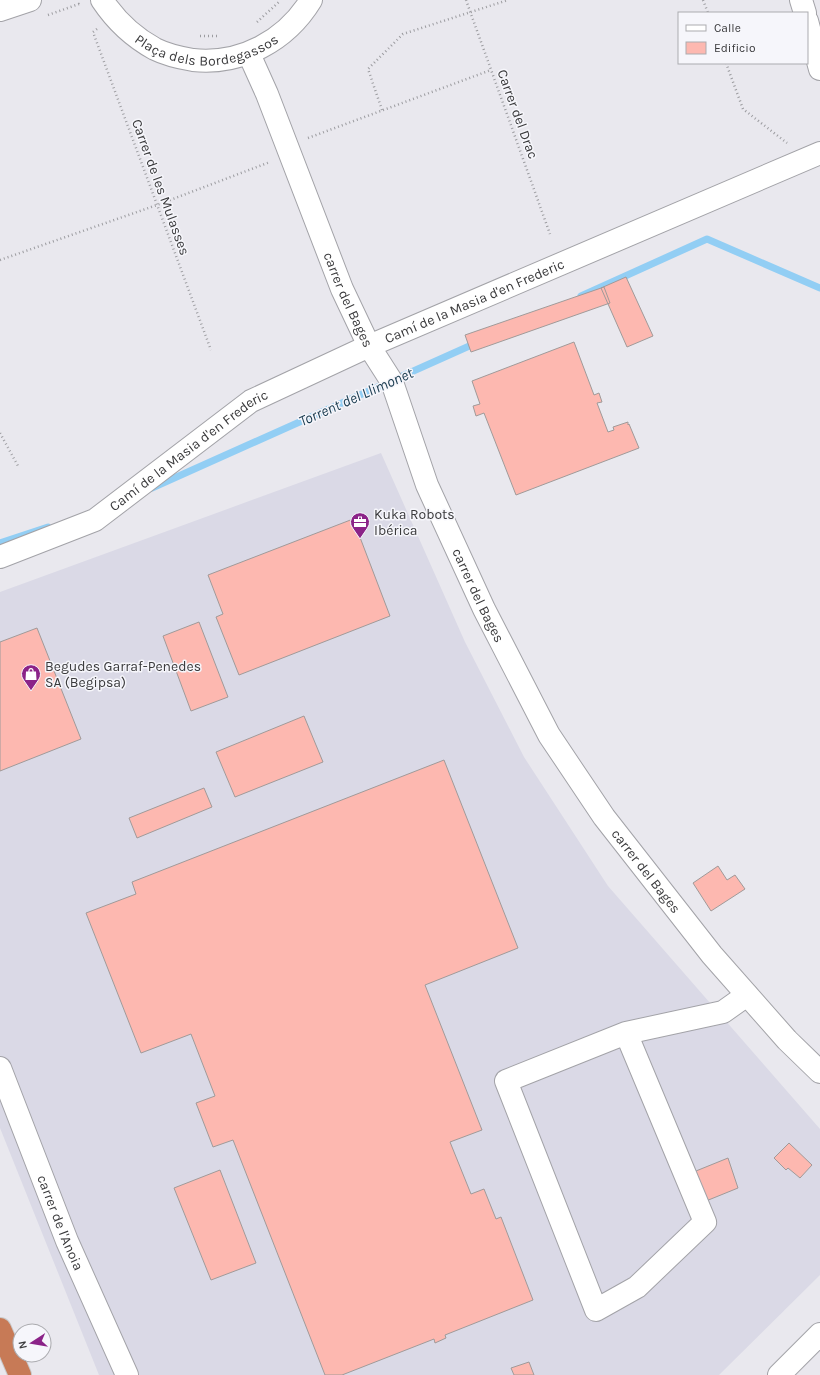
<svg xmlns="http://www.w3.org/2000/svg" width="820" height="1375" font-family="Karla,sans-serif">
<rect width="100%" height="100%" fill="#e9e8ee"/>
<path fill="#dad9e6" d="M381,453L465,642L524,757L608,886L820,1129V1275L719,1375H99L0,1128V592Z"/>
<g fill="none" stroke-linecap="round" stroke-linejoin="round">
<path stroke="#92cef4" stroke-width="7" d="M581,296L707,239L820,288
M152,488L476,343
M0,543L48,527"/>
</g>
<path fill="#fdb8b0" stroke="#a09a99" d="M626,277L653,336L627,347L601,288Z
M604,287L610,303L471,352L465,335Z
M574,342L594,395L599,393L602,402L597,403L608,432L614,430L613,427L628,422V425L629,424L639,448L516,495L484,413L476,416L473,406L480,404L472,381Z
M353,519L390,616L239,675L216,617L223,614L208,575Z
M199,622L228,697L191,711L163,636Z
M37,628L81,739L0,771V642Z
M304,716L323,762L235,797L216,752Z
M444,760L518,948L425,985L482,1130L450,1142L471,1194L484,1189L496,1219L501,1217L533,1300L445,1335L446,1338L435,1343L434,1339L342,1375H325L233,1140L213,1147L196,1103L215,1096L191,1034L141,1053L86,913L136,894L132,882Z
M204,788L212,807L137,838L129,818Z
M718,866L727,880L735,875L745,889L711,911L693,883Z
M789,1143L812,1165L800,1178L788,1168L786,1170L774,1158Z
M728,1158L738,1188L706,1201L691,1173Z
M220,1170L256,1263L211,1280L174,1188Z
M529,1362L534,1375H514L511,1368Z"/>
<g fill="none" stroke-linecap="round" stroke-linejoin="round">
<defs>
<g id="minor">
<path id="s1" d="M102,0C116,21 133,37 155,49C167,55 181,58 193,60C241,65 286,41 311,0"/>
<path d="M801,0L805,13"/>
<path d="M0,10L30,0"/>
<path d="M807,21L820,69"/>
<path id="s2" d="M249,54L267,94L342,289L369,346L392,382L427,485L484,609L549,735L604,817L712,955L787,1040L820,1072"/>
<path id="s3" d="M0,557L95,520L251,401L369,346L820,153"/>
<path d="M626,1033L705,1222L637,1287L596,1310L506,1081L626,1033L723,1012L747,995"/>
<path id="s4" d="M0,1068L67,1241L127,1375"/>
<path d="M779,1375L820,1334"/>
</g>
<path id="highway" d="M0,1329L20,1375"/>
</defs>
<use href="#minor" stroke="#a3a3a8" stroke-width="24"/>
<use href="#highway" stroke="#c8c8c8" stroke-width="24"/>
<path stroke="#9c9ca0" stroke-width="2.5" stroke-dasharray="1 3" stroke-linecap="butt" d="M466,0L550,234
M703,0L708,13
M48,15L79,4L80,5
M257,22L280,1
M97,29L93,32L211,350
M200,36H217
M726,63L743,109L787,143
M382,110L368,69L403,34L508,0
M308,138L491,70
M0,260L157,205L270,162
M0,433L18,466"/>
<use href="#minor" stroke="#fff" stroke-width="22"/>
<use href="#highway" stroke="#c77a56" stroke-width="22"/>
</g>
<defs>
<symbol id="office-pin" viewBox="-11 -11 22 30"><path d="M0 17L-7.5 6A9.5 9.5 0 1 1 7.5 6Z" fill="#8b2388" stroke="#f6f6fb"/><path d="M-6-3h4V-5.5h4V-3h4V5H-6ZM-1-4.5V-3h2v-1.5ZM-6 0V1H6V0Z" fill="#fff"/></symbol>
<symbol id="shop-pin" viewBox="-11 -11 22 30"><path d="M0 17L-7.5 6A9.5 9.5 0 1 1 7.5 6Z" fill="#8b2388" stroke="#f6f6fb"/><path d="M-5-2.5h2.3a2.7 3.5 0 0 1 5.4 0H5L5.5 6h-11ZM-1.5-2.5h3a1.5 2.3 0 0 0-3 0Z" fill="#fff"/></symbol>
</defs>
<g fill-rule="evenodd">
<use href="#office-pin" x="349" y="511" width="22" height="30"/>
<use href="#shop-pin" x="20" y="663" width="22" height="30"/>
</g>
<g text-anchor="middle" stroke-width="3" stroke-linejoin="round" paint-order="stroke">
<g font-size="14" fill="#3a3a3c" stroke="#f6f6fb">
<text dy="5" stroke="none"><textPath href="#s1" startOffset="126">Plaça dels Bordegassos</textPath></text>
<text transform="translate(518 114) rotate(70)" y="5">Carrer del Drac</text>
<text transform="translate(161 187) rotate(70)" y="5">Carrer de les Mulasses</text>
<text dy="5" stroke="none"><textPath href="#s2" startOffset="265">carrer del Bages</textPath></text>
<text dy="5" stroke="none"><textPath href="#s3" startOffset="543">Camí de la Masia d'en Frederic</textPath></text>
<text dy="5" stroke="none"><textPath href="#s3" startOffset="219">Camí de la Masia d'en Frederic</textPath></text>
<text dy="5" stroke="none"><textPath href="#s2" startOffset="589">carrer del Bages</textPath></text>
<text dy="5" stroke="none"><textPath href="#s2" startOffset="913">carrer del Bages</textPath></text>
<text dy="5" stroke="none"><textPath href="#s4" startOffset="166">carrer de l'Anoia</textPath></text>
</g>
<g font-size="14" fill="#3a3a3c" stroke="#f6f6fb" text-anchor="start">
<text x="374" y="519">Kuka Robots<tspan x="374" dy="16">Ibérica</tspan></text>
<text x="45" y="671">Begudes Garraf-Penedes<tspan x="45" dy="16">SA (Begipsa)</tspan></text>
</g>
<g font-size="15" font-style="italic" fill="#17394d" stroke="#f6f6fb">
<text transform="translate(356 397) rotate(-24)" y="5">Torrent del Llimonet</text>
</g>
</g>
<rect x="678" y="12" width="130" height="52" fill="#f6f6fb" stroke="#ababaf"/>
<rect x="686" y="25" width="20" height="6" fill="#ffffff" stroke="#ababaf"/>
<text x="714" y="32" font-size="12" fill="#3a3a3c">Calle</text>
<rect x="686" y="42" width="20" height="12" fill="#fdb8b0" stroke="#ababaf"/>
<text x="714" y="52" font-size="12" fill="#3a3a3c">Edificio</text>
<g transform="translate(32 1343) rotate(258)"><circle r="19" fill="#f6f6fb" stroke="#ababaf"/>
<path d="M0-3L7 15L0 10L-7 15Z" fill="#8b2388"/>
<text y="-6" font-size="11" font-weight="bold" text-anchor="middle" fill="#3a3a3c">N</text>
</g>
</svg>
